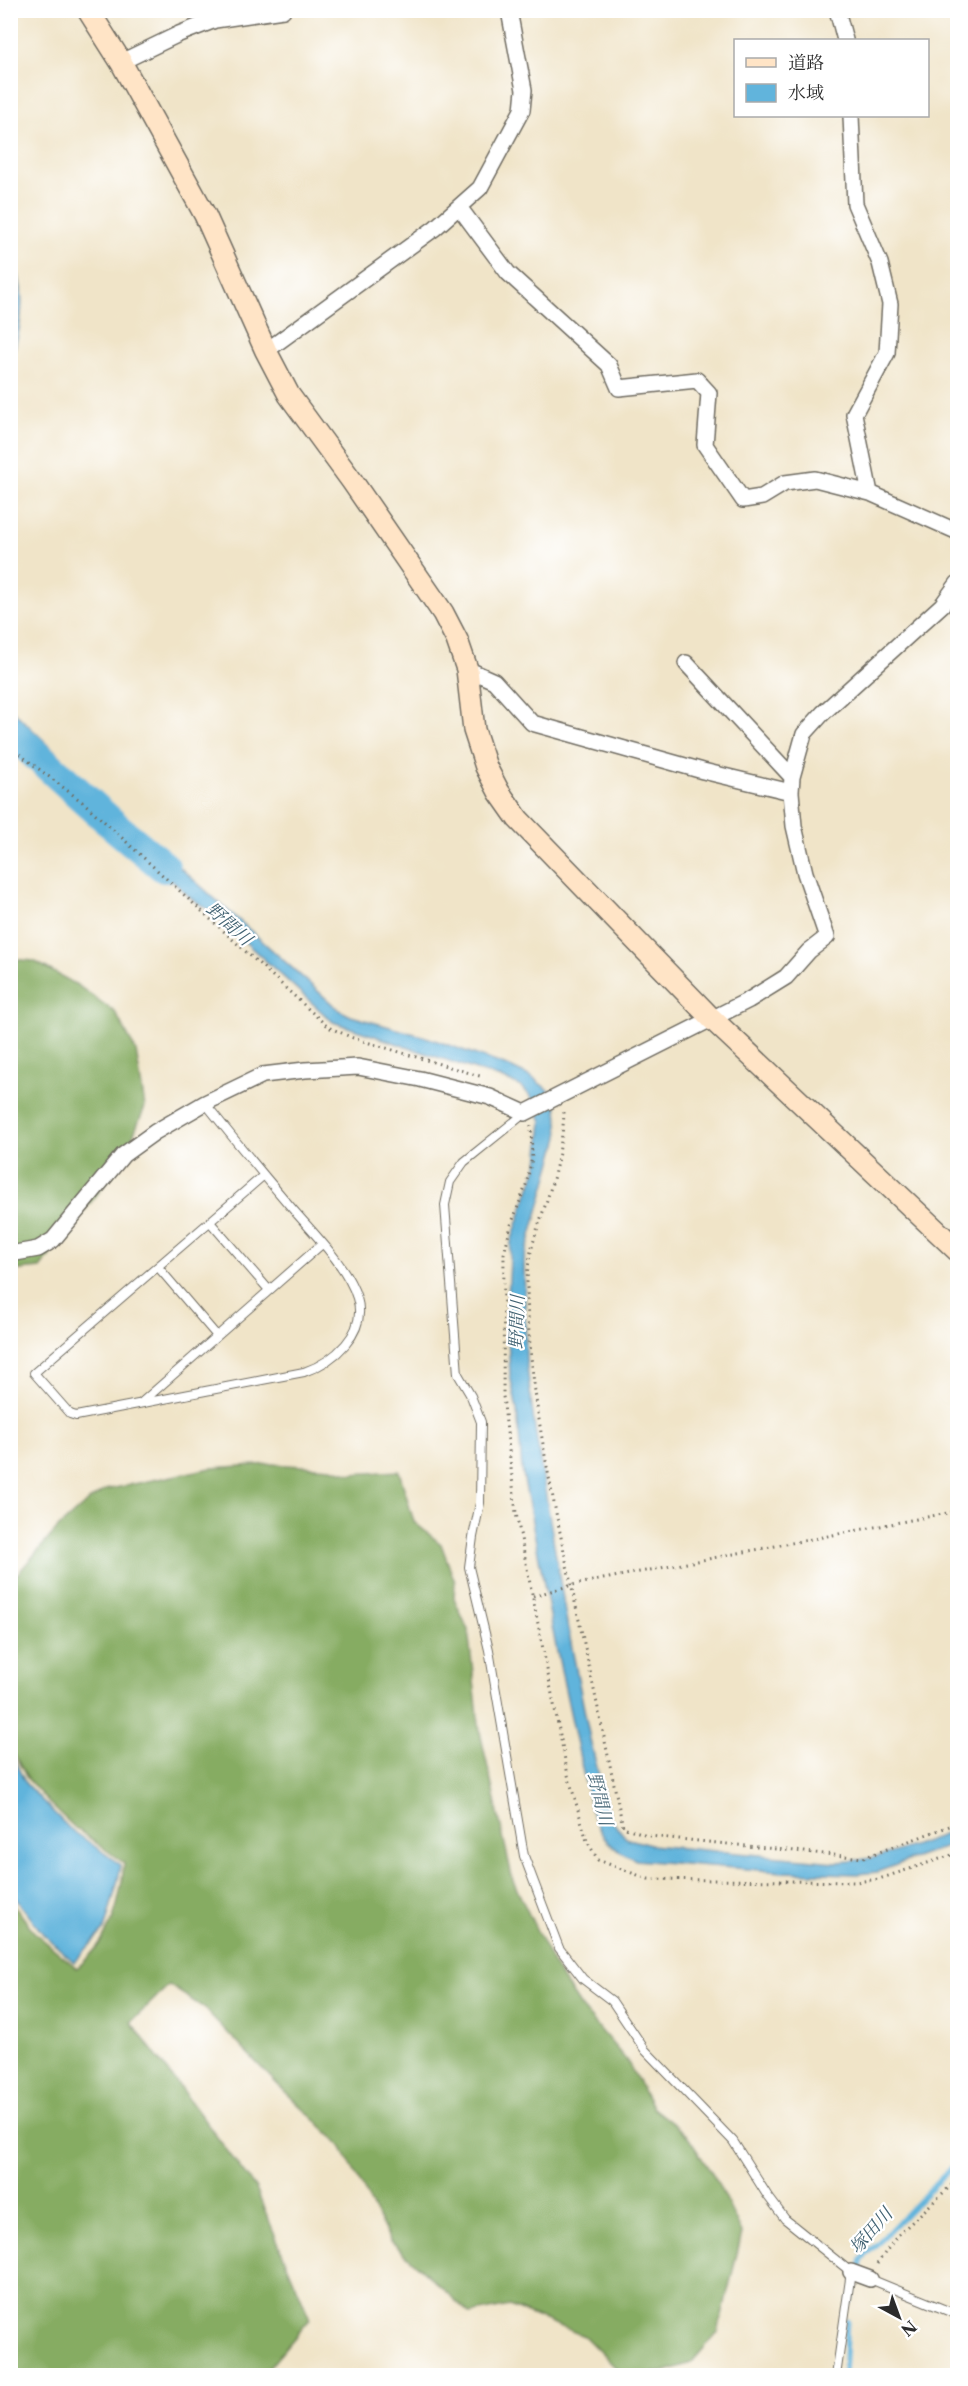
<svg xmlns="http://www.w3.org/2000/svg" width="968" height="2386" font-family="'Libre Caslon Text','Noto Serif JP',serif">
<rect width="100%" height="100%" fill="#fff"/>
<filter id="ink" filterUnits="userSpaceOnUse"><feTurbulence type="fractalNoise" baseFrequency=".0167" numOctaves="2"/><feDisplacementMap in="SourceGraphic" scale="12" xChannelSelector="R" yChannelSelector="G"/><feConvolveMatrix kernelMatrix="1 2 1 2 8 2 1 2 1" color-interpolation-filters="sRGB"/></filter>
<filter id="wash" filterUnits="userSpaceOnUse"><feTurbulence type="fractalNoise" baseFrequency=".008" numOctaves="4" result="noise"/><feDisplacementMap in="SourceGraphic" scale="24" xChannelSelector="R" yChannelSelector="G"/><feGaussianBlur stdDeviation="1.35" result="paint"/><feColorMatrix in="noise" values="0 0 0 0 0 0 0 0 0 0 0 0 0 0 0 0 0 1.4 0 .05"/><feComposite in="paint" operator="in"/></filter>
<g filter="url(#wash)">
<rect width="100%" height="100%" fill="#f0e4c8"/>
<path fill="#86ac62" stroke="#586c46" stroke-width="1.5" d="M11,959L34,961L77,985L115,1012L136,1051L145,1107L122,1162L40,1268L11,1271Z
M272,1464L332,1468L351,1474L399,1471L414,1522L441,1544L455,1582L454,1598L468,1630L480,1732L513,1881L555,1968L581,2007L627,2061L653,2108L686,2134L715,2178L742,2233L718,2332L691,2363L663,2372L623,2375L584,2336L510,2306L470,2314L390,2240L340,2144L277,2084L204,2008L169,1985L131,2022L256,2189L310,2319L263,2375H11V1901L35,1933L77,1968C111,1939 120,1907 124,1863L74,1827L49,1803L27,1778L11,1748V1581L58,1528L87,1502L105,1490L211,1468Z"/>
<path fill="#61b4dc" stroke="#467084" stroke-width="1.5" d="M11,258C29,287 21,330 11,360Z
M10,708L159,851L166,855L339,1010L351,1016L429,1038L510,1067L531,1077L547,1089L557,1107L559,1137L524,1260L526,1359L534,1423L567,1623L590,1739L609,1817L626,1838L650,1845L836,1862C879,1861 917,1844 957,1830V1843L877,1872L858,1874L783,1872L636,1860C610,1848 603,1840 592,1814L556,1647L522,1469L517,1410L510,1375L507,1317L511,1242L538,1164L542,1121L531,1097L523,1088L509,1081L333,1022L212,912L192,899L11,725Z
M11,1754L26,1784L69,1828L121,1865L117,1884L104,1930L74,1962L43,1934L11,1892Z"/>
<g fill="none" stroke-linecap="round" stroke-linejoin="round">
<path stroke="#61b4dc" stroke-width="5" d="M850,2302L862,2259L958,2161
M844,2376L847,2320"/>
<path stroke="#61b4dc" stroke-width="32" d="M10,731L118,829L164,867"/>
</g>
</g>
<g filter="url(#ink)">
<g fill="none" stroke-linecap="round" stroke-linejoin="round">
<defs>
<path id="lane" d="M205,1103C233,1138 261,1172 290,1206C312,1232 347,1265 357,1298C368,1333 333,1362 304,1372L76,1416L70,1414L34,1373L264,1175
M525,1113L464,1162L450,1182L445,1205L458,1374L471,1396L481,1422L480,1503L473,1537L469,1567L489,1650L524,1856L559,1948L583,1979L612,2001L645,2050L733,2141L767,2195L785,2219L851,2272L836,2376
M210,1222L269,1290
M158,1267L217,1336
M141,1403L322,1244
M870,2279L958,2315"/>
<path id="street" d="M837,10L845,40
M121,62L179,34L215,20L283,10
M851,116L855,204L880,263L890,304L887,353L854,414L870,493
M459,207L508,273L609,365L619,388L697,380L709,393L705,445L743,500L762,497L785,483L815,479L870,493L958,532
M266,351L435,228L480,188L522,110L524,90L510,16L512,10
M686,663L792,777
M467,669L494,681L532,723L703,771L791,792
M10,1254L38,1249L53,1240L123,1155L155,1132L205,1103L263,1075L305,1070L358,1067L420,1079L490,1097L525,1113L749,1000L786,977L809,951L827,937L805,873L794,826L791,792L792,777L804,734L823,713L942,605L958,583
M851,2272L870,2279"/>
<path id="secondary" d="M88,10L121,62L205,215L266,351L289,395L352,481L443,613L457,640L467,669L474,730L486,767L499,792L518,819L711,1018L958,1251"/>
</defs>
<use href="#lane" stroke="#706c62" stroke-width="10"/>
<use href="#street" stroke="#706c62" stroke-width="18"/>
<use href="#secondary" stroke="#706c62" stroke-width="24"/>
<path stroke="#706c62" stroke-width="3" stroke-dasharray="1.5 4.5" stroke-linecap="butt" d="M10,747L85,804L328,1027L353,1038L483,1077
M564,1112C563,1136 558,1160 552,1183C543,1217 527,1248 527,1284C528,1385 550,1486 571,1584C589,1665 606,1746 623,1827L650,1836L863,1858L958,1823
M531,1125L532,1158L526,1185L511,1225L504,1254L503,1396L516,1513L568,1775L587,1841L598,1860L648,1879L855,1882L879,1879L958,1853
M533,1596L572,1585L958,1511
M877,2264L897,2236L958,2179"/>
<use href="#lane" stroke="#fff" stroke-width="8"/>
<use href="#street" stroke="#fff" stroke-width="15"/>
<use href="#secondary" stroke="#ffe4c6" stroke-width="21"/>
</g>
</g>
<g text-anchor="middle" stroke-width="4.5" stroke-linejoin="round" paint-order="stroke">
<g font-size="18" font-style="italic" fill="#416272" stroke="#fff">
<text transform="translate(229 924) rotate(42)" y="6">野間川</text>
<text transform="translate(517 1322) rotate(-88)" y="6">野間川</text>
<text transform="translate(600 1799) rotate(76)" y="6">野間川</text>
<text transform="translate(871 2231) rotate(-49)" y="6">塚田川</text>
</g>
</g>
<rect width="968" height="2386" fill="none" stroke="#fff" stroke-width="36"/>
<rect x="734" y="39" width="195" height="78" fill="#ffffff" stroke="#aaaaaa" stroke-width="1.5"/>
<rect x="746" y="58" width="30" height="9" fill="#ffe4c6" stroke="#aaaaaa" stroke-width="1.5"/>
<text x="788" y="69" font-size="18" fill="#2b2b2b">道路</text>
<rect x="746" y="84" width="30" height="18" fill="#61b4dc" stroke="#aaaaaa" stroke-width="1.5"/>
<text x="788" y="99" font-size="18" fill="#2b2b2b">水域</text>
<g transform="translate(899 2317) rotate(139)" stroke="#ffffff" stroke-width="4.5" paint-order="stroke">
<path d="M0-4.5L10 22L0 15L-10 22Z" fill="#2b2b2b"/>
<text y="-9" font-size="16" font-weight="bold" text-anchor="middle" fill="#2b2b2b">N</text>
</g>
</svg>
